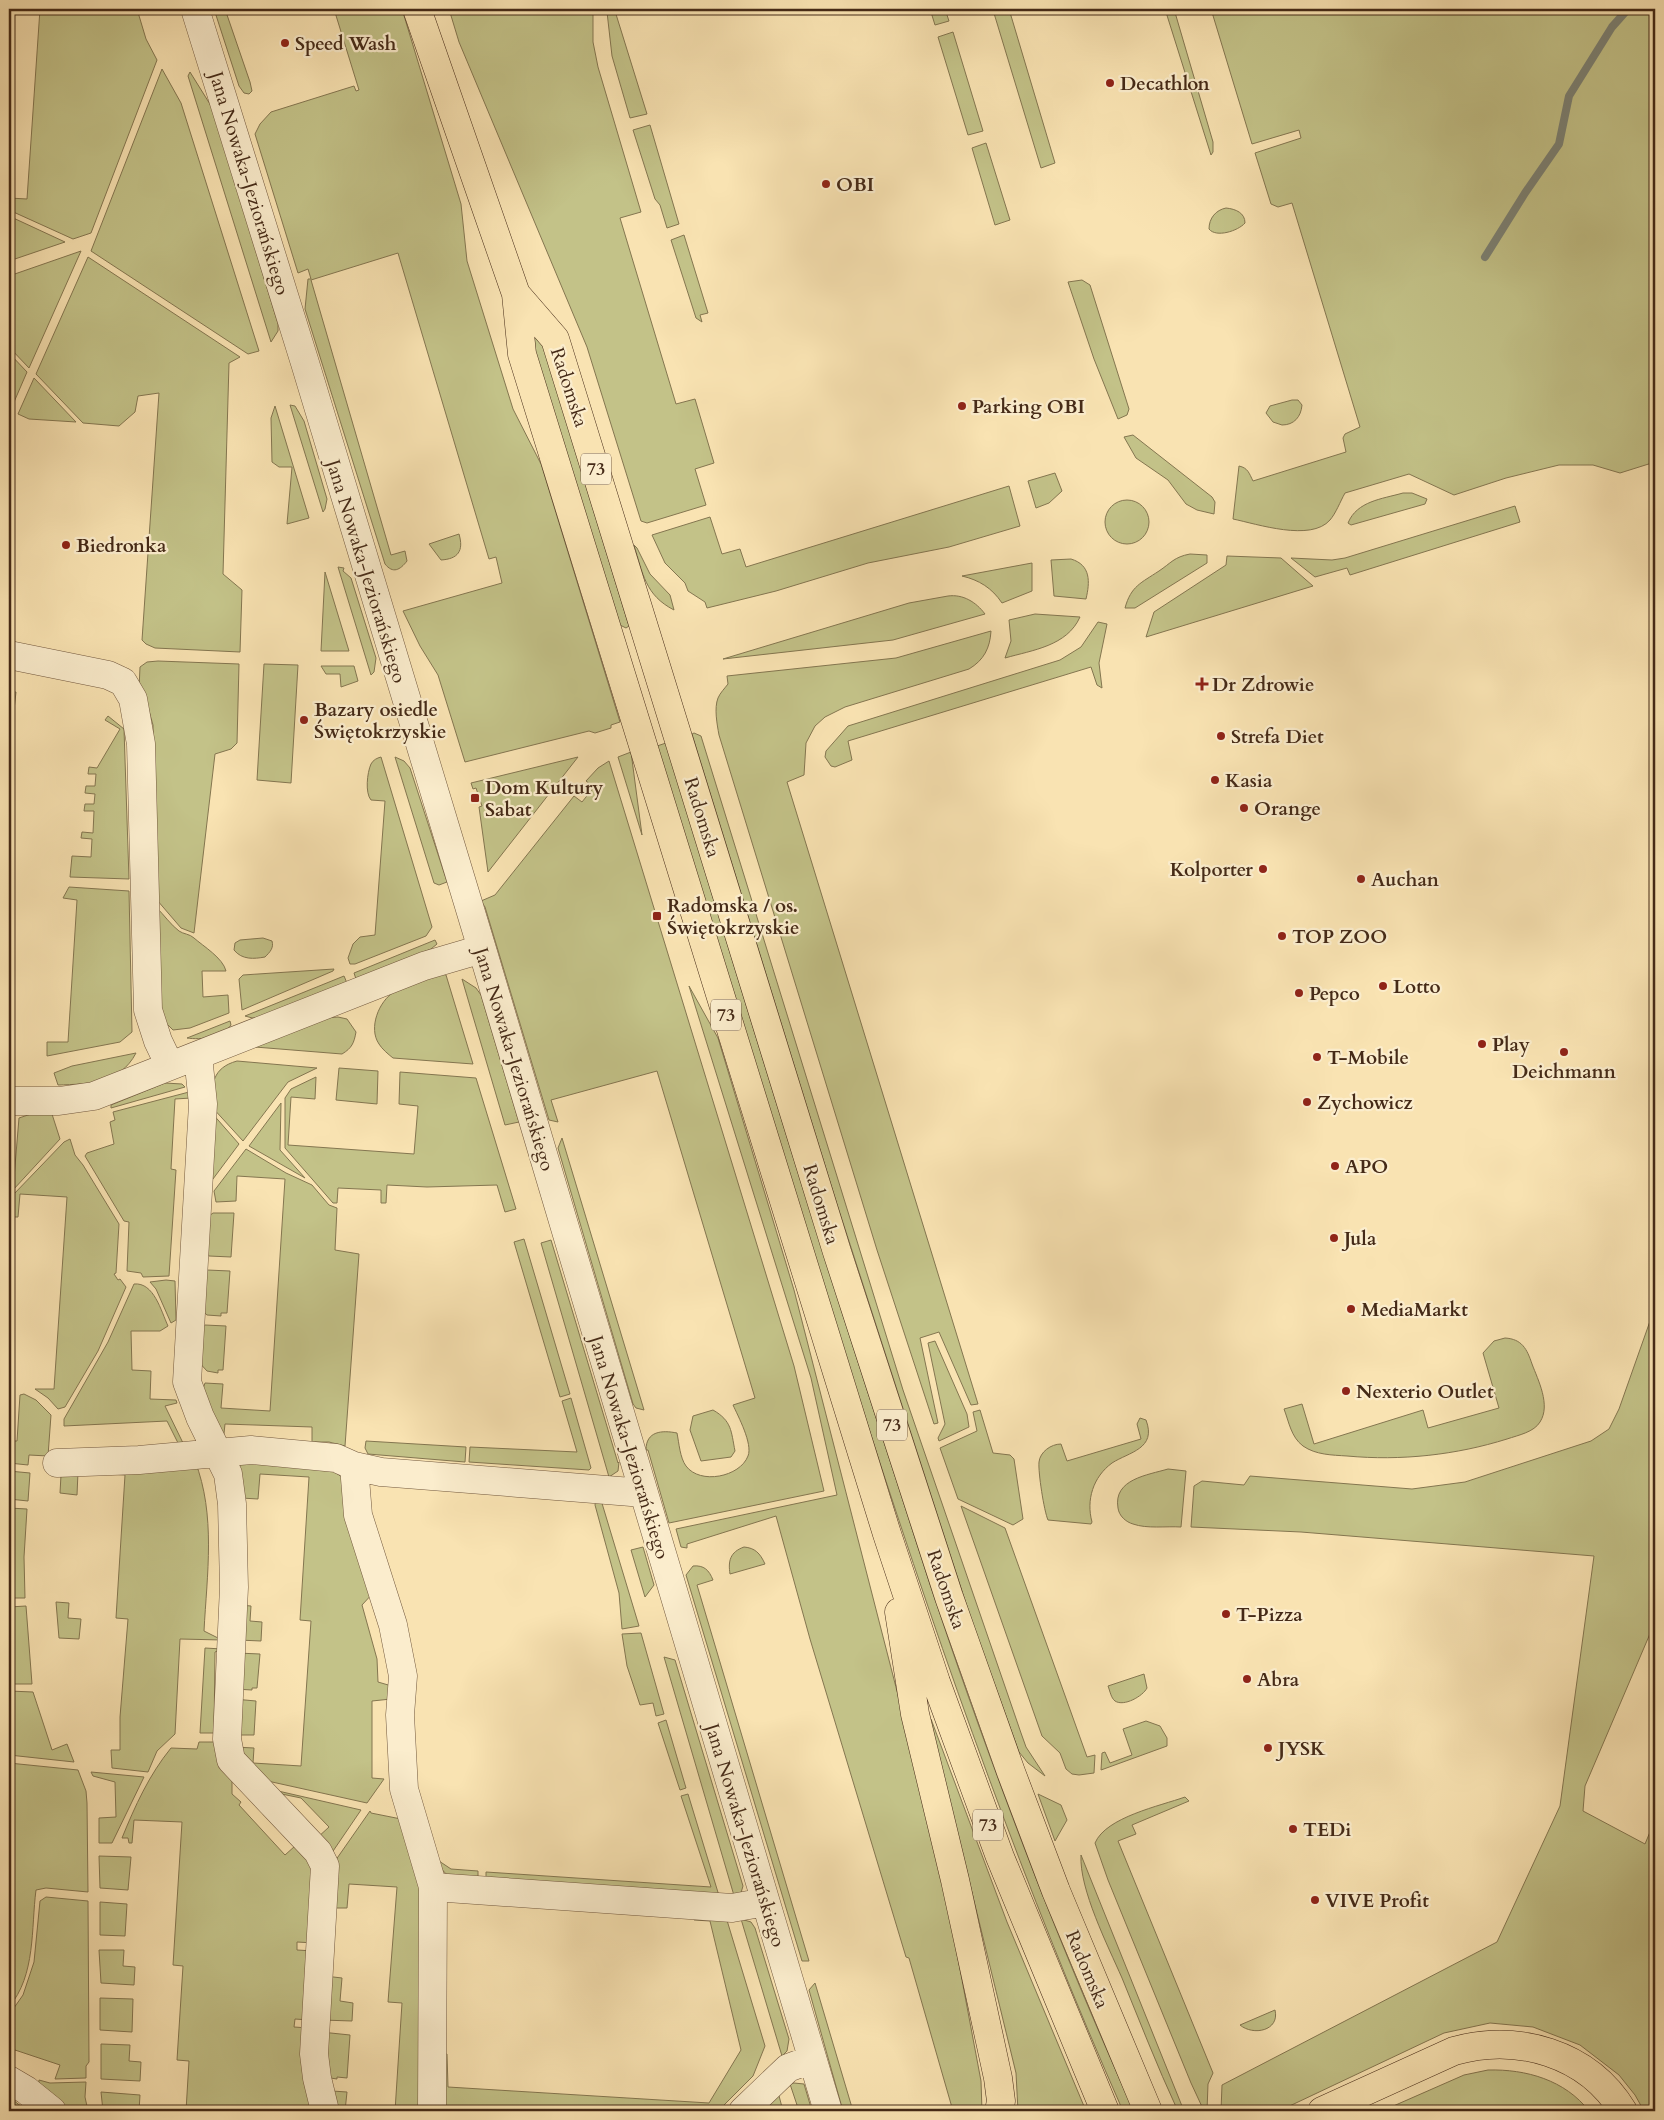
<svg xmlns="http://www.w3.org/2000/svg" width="1664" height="2120" font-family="Cardo,serif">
<rect width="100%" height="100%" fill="#f9e3b2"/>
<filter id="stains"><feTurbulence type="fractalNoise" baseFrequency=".004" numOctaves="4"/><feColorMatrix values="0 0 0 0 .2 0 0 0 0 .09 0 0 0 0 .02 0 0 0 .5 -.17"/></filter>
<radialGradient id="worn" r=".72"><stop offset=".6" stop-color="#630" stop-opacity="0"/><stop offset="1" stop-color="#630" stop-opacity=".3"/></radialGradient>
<path fill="#c3c288" stroke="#847650" d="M40,9H137L146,39L157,60L91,233L73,239L9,210V198L27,199Z
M214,9H225L250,82L252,91L249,94L244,93L239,86Z
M334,9H402L461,204L467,261L513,409L541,464L620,722L611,725V728L595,733L589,731L465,762L438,675L420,646L403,611L502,583L496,557L489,559L398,253L311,280L391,555L405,551L407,561C400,570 393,574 385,564L305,309L308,279H311L308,269L298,273L255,134L260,124L271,112L354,86L356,91L359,90Z
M449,9H593V42L598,67L641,212L620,218L676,404L695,399L714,463L695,469L706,505L647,523L641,521L587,347L459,42Z
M930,9H945L949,21L935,25Z
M998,9H1009L1055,163L1041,168L993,10Z
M1165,9H1174L1213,142V152L1211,155Z
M1211,9H1655V462L1620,473L1593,465H1559L1506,478L1454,495L1409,474L1345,493C1340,502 1336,513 1330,520C1311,542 1257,524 1233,519L1239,466C1248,468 1249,473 1253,481L1346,452L1343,438L1345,434L1360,427L1292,203L1278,207L1271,204L1255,153L1301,138L1299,130L1252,144Z
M615,11L647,114L630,118L612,56L607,12Z
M953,32L983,131L968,135L938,37Z
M162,69L181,103L259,351L248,354L91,251Z
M190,72L213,109L278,324V331L271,342L188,76Z
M650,125L679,224L667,228L660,205L655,199L633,130Z
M986,143L1010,220L995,225L972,148Z
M1226,208C1236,209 1245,213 1245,223C1238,231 1216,238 1209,229C1209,218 1216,210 1226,208Z
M9,216L65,242L9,261Z
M684,235L708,313L700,315L702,322L696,318L671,240Z
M81,251L29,368L9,347V276Z
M88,257L240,357L229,363L223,574L242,590L240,652L155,648L146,644L142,640L159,393L138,396L135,412L119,426L83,423L36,374Z
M1082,280L1090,285L1129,409L1127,415L1118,419L1094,359L1068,282Z
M537,325L629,626L626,628L620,625L528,330Z
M9,353L27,372L11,409L9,408Z
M34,378L76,422L29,419L18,414Z
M1292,400H1298L1302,405C1301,417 1294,425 1282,425L1273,422L1266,413L1270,406Z
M290,405L295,406L304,421L327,499L325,509L323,512Z
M275,406L309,518L287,524L292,467H279L272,462L271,418Z
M1133,435L1212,497L1215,502L1214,514L1197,510L1186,504L1168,480L1136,458L1124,437Z
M1055,473L1062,491L1049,503L1036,508L1028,481Z
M1009,486L1020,526L949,547L868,563L776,591L707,608L705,602L688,591L685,583L665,563L652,535L710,517L722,554L740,549L746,567Z
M1403,493H1412L1427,499L1425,504L1351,525L1348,523C1357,501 1382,499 1403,493Z
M1105 522a22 22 0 1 1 44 0a22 22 0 1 1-44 0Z
M1515,506L1520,522L1350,575L1347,568L1315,577L1291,558L1332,560L1345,558Z
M459,534C464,551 458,559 441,560L429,544Z
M634,545L637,548L650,574L670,595L674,610C645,595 643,574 634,545Z
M1190,554L1207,555V563L1135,608H1125C1131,586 1141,583 1159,571C1171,563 1174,557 1190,554Z
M1227,556L1281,558L1313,586L1146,637L1154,612L1226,565Z
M1071,559C1091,565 1090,582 1086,599L1054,596L1051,560Z
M1032,563V591L1002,603C992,588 979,580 962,576Z
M338,567L344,568L343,571L351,578L376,658L374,672L371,675Z
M325,572L349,651H321Z
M948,596C963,594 976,602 985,614L893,640L723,659L909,603Z
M1035,614L1080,617C1067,646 1033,650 1005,658L1011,641L1009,620Z
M1098,622L1107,624L1099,663L1102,688L1097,685L1091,667L848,741L852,760L835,767L831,766L825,757L826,751L848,726L1060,660L1081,647Z
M991,631C990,648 984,660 969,669L845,707L825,717L815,726L806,743L804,775L787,782L978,1404L971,1405L939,1332L920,1338L938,1423L934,1424L877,1250L719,735C717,724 714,708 718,698C720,693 725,688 728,684L727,676L896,658Z
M158,661L239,664L237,743L231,749L215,754L194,933L181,928L157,900L153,725L147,704L139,689L140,667L147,662Z
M264,664L298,665L291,783L257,780Z
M321,666H354L358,681L341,687L340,674H326Z
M9,692H16L14,710L9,709Z
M108,716L124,729L129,879L70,877L72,856L91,857L92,839L81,838L82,832L93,833L94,811H84L85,804H94L95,794L85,793L86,786H95L96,774H88L89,767L97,768L120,729L105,720Z
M694,733L701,736L903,1390L1021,1733L1026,1747L1045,1776L1028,1763L1019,1752L973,1625L837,1204L692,734Z
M666,743C736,972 806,1202 880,1430C903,1499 924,1569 948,1638C1003,1798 1064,1957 1134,2111H1123C928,1670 801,1204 657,746Z
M631,752L642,835L618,757Z
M381,757L432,927L426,936L355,964H350L348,958L353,944L360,937L375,935L385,801L371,800C365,793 367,773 371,764C373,760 377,758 381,757Z
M395,757L404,761L410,768L447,882L439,885L434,883Z
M578,757L488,872L479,807L482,806L476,788L473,789L471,783Z
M609,761L794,1366L824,1491L669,1523L648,1450H646C646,1431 662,1430 677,1433C679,1443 680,1458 686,1466C700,1485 740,1477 748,1456C753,1444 738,1416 733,1405L755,1398L657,1071L551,1100L558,1122L549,1120L485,907L481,901L495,895L574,796L582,802L594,787L586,781L598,768Z
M69,887L129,891L132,1032L120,1042L47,1056V1042H68L77,900L63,898Z
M157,908C164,915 171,925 179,931C183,934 190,934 194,938C203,946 223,958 226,971H202L203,997L228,995L229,1013L190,1028L173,1030L166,1023L161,1010Z
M263,938L272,941C274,948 270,952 265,957C254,959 242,960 234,950L235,943L240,940Z
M435,940L437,944L431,949L356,979L354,973Z
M334,969L333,971L242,1010L239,979L243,975Z
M442,974L446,975L473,1064L393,1058C388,1054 382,1049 379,1044C368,1028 379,1001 394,992C408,983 427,979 442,974Z
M344,976L347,983L256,1019L245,1016Z
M462,979L476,988L481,995L519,1122L505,1125Z
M689,986L718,1038L794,1290L908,1734L949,1911L981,2081L982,2111H953L909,1958L906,1957L810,1639L776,1516L687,1544V1548L681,1547L676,1529L837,1495L811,1378Z
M338,1017L347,1019L356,1032C354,1043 352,1048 342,1054L255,1047L326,1018Z
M230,1021L231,1025C222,1038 201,1040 187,1038Z
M136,1053C120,1084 88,1084 58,1085L54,1073L72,1066Z
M237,1061L317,1068L288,1082L243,1141L211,1106C212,1084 212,1068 237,1061Z
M339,1068L378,1071L377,1104L336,1100Z
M400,1072L476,1078L516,1209L505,1212L497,1185L427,1187L387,1185L386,1203H381V1190L338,1188L337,1203H333L285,1148V1098L291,1089L316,1077L315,1099L291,1097L288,1145L414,1154L418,1106L399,1104Z
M165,1083L182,1084L185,1087L111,1108V1105Z
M189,1092L191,1098L175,1099L171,1169L176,1170L169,1276L143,1277L141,1273L127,1271L129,1222L124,1221L85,1156L87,1153L114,1144L110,1122L115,1120L113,1112Z
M281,1103L280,1150L305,1178L249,1146Z
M51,1111L60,1139L13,1190L19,1118L34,1113Z
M211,1112L239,1144L207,1187Z
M562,1138L644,1410L636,1408L633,1404L558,1148Z
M70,1139L75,1155L83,1165L119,1224L116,1273L114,1274L118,1280L120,1279L126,1287L98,1351L65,1407L58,1409L48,1398L35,1389H54L67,1197L20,1194L18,1217H12L13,1195L64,1142Z
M246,1149L286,1173L312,1185L329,1205L337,1208L335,1250L359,1254L345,1446L329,1442H312V1427L225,1424L223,1443L203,1389L205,1383L223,1384L221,1408L270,1411L285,1179L237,1176L236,1201L216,1202L214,1191Z
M213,1213H234L231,1257L209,1256L203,1247L205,1219Z
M524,1239L570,1394L560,1397L514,1242Z
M551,1240L618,1463L619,1462L618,1471L609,1477L541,1243Z
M207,1270L230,1271L227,1313H221V1316L207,1315L200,1309Z
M166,1280L175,1281L176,1320L171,1323L156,1289L150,1282Z
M134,1284C154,1282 161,1311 168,1326L160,1331H131L132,1370L151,1371L150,1399L176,1400L177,1403L165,1406L183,1443H178L167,1421L64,1426V1419L108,1342Z
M1655,1307V1622L1585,1786L1583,1811L1645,1844L1655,1820V2111H1644L1635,2095L1619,2075L1580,2045L1533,2027L1490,2023L1444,2033L1279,2111H1221L1222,2085L1497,1942L1560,1806L1594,1556L1301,1532L1191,1527L1194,1486L1202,1481L1244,1485L1250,1476L1412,1489L1465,1482L1591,1441L1609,1429L1619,1409Z
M205,1325L226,1326L223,1370H218V1373L207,1371L196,1359L197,1335Z
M1505,1338C1522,1339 1527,1349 1532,1364C1538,1380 1551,1405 1540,1422C1534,1432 1519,1435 1507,1439C1456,1455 1401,1461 1347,1456C1332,1455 1316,1455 1303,1446C1291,1437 1289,1422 1284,1409L1302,1404L1314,1444L1423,1410L1428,1428L1499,1408L1483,1353L1494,1341Z
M935,1341L967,1414L969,1427L939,1441L938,1438L945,1424L928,1343Z
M24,1394L36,1400L51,1415L48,1456L29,1455L28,1465L9,1463V1441H17L20,1395Z
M571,1398L591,1468L589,1470L469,1462L470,1447L577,1452L562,1401Z
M713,1410C732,1421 731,1431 735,1451L731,1457L701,1461L690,1430L693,1416Z
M980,1410L993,1453L1010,1455L1014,1459L1023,1519L1013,1525L958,1499L940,1448L977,1431L973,1412Z
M1140,1418L1146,1420C1157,1449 1129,1452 1112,1463C1093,1477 1086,1500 1092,1522L1091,1524L1048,1520C1044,1511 1038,1472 1039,1462C1040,1452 1051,1444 1061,1444L1067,1461L1141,1439L1137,1424Z
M366,1441L466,1447L465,1462L368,1454L365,1448Z
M195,1461C216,1515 207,1574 204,1631L222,1640L180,1639L175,1734L157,1751L148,1772L112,1768L111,1750H120V1717L128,1619L116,1618L125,1475L78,1472L77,1495L60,1493L61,1475L71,1468Z
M243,1463L327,1466L343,1478L374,1592L362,1605L377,1659L378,1682L395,1687L391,1699L372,1701V1778L384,1779L367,1803L254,1778L234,1747L254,1748L253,1763L301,1766L311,1621L300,1620L309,1477L260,1474L258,1499L241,1498L239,1466Z
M1168,1469L1186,1471L1181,1527C1166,1526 1147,1529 1133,1524C1126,1522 1119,1516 1118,1508C1113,1479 1148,1475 1168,1469Z
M9,1471L30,1473L28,1501L9,1499Z
M596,1499L601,1500L639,1626L622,1629L619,1593L595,1505Z
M961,1506L1005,1528L1087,1757L1095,1755L1094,1773L1079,1775L1072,1774L1066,1769L1060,1753L1042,1736Z
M9,1508L27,1509L24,1557L25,1598H9Z
M643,1547L654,1585L645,1597L631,1550Z
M744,1547C755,1548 760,1553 765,1564L730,1574C728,1561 730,1552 744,1547Z
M693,1566C704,1565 709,1570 713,1580L697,1585L809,1961H802L686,1575Z
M56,1602L69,1603L68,1618L81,1619L79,1639L59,1638Z
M240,1605L251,1606L250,1621L262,1622L261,1641L238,1640Z
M26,1606L32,1684H9V1607Z
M641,1633L664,1714L656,1716L653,1703L640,1705L627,1666L622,1634Z
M205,1648L222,1649L215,1652L214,1733H200Z
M237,1653L260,1654L257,1688H252V1690L235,1689Z
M664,1657L675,1660L743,1886L740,1896L735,1899Z
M1144,1674L1147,1688C1143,1696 1124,1707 1115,1701C1111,1698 1110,1691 1108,1686Z
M9,1691L33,1692L52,1750L67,1744L74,1762L9,1755Z
M234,1699L256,1701L254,1735H233Z
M931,1719L1007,1922L1086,2111H1018L1016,2073L930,1720Z
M666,1720L686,1788L680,1790L658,1723Z
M1146,1721L1160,1726L1167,1738V1746L1101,1770L1102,1753L1105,1752L1110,1763L1132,1755L1123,1729Z
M199,1742H220L232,1769V1794L241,1802L239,1805L285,1855L295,1846L311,1855L315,1943L297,1942V1950L314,1951L309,2020L295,2019L294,2027L309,2028L319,2111H186L189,2061L177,2060L183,1966L173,1965L182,1822L134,1820L132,1843H129L128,1838H122C135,1806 149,1775 171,1748L197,1749Z
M9,1763L78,1770L86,1791L87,1803L88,1892L46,1888L36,1890C31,1928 36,1975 9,2007Z
M91,1772L144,1777L112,1843H99V1818L116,1817L115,1782L93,1776Z
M265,1788L361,1810L329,1857L317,1838L329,1827L301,1798L267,1791Z
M688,1794L720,1899L486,1882V1872L711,1887L681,1796Z
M1038,1794L1061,1805L1067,1820L1055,1841Z
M1185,1797L1189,1801L1132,1825L1136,1834L1118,1841L1213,2073L1208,2084L1207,2111H1204L1191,2083L1108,1880L1095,1843C1106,1817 1160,1806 1185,1797Z
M370,1811L371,1813L401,1819L420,1880L423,2111H395L402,2003L388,2002L397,1887L349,1884L347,1908H329L333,1864Z
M1081,1855L1184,2111H1178L1177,2109C1157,2066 1140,2022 1122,1978C1108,1946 1079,1889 1081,1855Z
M99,1856L131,1857L128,1890L100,1888Z
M439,1861L451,1869L478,1871V1881C460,1878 443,1881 439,1861Z
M46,1897L88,1901L89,2062L86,2066V2078L55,2079L60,2065L15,2050L9,2068V2015L23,1995L34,1962L40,1901Z
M100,1902L127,1904L125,1936L100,1935Z
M694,1914L726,1917L765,2046L753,2076L718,2111H441V2054H447L448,2087L709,2103L741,2050L710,1921L694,1920Z
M741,1919L751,1922L755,1928L789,2039L787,2051L782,2056Z
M99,1950H124L123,1966L135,1967L134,1985L101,1983Z
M325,1976L342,1978L340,2001L353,2003L352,2021L322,2020Z
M815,1983L853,2111H843L809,1990Z
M100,1998L133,1999L132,2032L100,2030Z
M1275,2010C1280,2031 1253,2036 1240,2025Z
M321,2032L350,2035L347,2078L337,2077V2079L324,2077Z
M101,2044L130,2045L129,2061L141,2062L140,2081L101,2079Z
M1488,2070C1526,2069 1565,2080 1589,2111H1382L1464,2075Z
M39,2080L50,2083L86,2082L85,2097L88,2111H63L38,2092Z
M794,2083L804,2084L812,2111H799L790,2084Z
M332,2091L347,2092L345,2111H331Z
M101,2092L140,2095L139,2111H103Z
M778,2092L783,2111H758Z
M9,2097L26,2110L27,2111H9Z"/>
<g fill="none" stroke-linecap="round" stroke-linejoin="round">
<path stroke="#7c8275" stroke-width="8" d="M1485,257L1525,193L1559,144L1569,96L1612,27L1628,9"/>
<defs>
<path id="minor" d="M195,9L305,363L482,949L828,2111
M9,655L108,675L123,682L133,699L141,744L148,1010L158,1041L170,1066
M198,1056L203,1104L187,1382L200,1417L228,1474L232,1504L234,1587L227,1739L231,1760L318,1852L325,1866L314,2054L317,2078L325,2111
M9,1101H59L94,1096L424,966L482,949
M57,1463L139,1460L251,1450L336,1458L354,1466L381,1472L644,1493
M354,1466L358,1515L393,1625L403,1676L400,1715L404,1789L433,1887L432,2111
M433,1887L732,1908L765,1902
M9,2080L26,2090L52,2111
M743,2111L788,2068L812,2059"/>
<path id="major" d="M417,9L516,294L522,354L887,1534L936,1682L1000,1857L1105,2111
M516,294L555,339L837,1252L949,1597L1011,1772L1056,1891L1148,2111
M899,1612L915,1714L955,1880L998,2078L1001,2101L999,2111
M1322,2111L1454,2051C1517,2033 1588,2053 1623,2111"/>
</defs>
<use href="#minor" stroke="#72583e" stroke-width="29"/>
<use href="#major" stroke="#452a17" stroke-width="29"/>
<use href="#minor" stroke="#fbedcd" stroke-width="28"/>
<use href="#major" stroke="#f9e3b2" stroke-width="28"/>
</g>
<g fill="#8f2418" stroke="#fbedcd" stroke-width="2">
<circle cx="285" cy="43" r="5"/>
<circle cx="1110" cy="83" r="5"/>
<circle cx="826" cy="184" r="5"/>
<circle cx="962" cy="406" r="5"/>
<circle cx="66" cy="545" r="5"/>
<path d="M1199.5 676.5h5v5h5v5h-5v5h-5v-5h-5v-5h5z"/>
<circle cx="304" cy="720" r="5"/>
<circle cx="1221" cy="736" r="5"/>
<circle cx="1215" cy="780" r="5"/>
<rect x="470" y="793" width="10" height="10" rx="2.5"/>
<circle cx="1244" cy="808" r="5"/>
<circle cx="1263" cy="869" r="5"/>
<circle cx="1361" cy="879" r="5"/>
<rect x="652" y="911" width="10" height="10" rx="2.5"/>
<circle cx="1282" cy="936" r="5"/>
<circle cx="1383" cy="986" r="5"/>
<circle cx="1299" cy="993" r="5"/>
<circle cx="1482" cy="1044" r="5"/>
<circle cx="1564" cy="1052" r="5"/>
<circle cx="1317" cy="1057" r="5"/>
<circle cx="1307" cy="1102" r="5"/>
<circle cx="1335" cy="1166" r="5"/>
<circle cx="1334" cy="1238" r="5"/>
<circle cx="1351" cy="1309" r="5"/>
<circle cx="1346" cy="1391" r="5"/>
<circle cx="1226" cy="1614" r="5"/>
<circle cx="1247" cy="1679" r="5"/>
<circle cx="1268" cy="1748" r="5"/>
<circle cx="1293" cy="1829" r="5"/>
<circle cx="1315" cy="1900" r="5"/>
</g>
<g text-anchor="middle" stroke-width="4.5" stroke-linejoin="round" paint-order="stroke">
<g fill="#fbedcd" stroke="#7c644e" stroke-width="1">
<rect x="581" y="453.5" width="30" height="31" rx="4"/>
<rect x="711" y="999.5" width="30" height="31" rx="4"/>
<rect x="877" y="1409.5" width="30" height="31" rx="4"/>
<rect x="973" y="1809.5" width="30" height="31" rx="4"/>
</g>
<g font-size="18" font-weight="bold" fill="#452a17">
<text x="596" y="475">73</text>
<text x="726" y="1021">73</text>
<text x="892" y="1431">73</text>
<text x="988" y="1831">73</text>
</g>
<g font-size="19" font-weight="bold" fill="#452a17" stroke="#fbedcd" text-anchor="start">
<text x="295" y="50">Speed Wash</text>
<text x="1120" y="90">Decathlon</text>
<text x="836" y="191">OBI</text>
<text x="972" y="413">Parking OBI</text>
<text x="76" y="552">Biedronka</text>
<text x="1212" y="691">Dr Zdrowie</text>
<text x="314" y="716">Bazary osiedle<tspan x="314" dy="22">Świętokrzyskie</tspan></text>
<text x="1231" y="743">Strefa Diet</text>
<text x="1225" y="787">Kasia</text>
<text x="485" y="794">Dom Kultury<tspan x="485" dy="22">Sabat</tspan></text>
<text x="1254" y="815">Orange</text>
<text x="1253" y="876" text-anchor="end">Kolporter</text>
<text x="1371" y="886">Auchan</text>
<text x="667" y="912">Radomska / os.<tspan x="667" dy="22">Świętokrzyskie</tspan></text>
<text x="1292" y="943">TOP ZOO</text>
<text x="1393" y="993">Lotto</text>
<text x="1309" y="1000">Pepco</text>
<text x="1492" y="1051">Play</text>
<text x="1327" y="1064">T-Mobile</text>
<text x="1564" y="1078" text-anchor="middle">Deichmann</text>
<text x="1317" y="1109">Zychowicz</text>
<text x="1345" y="1173">APO</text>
<text x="1344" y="1245">Jula</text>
<text x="1361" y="1316">MediaMarkt</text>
<text x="1356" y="1398">Nexterio Outlet</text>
<text x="1236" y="1621">T-Pizza</text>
<text x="1257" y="1686">Abra</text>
<text x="1278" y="1755">JYSK</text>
<text x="1303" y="1836">TEDi</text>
<text x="1325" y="1907">VIVE Profit</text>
</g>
<g font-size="19" fill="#452a17" stroke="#fbedcd">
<text transform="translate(250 183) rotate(73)" y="7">Jana Nowaka-Jeziorańskiego</text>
<text transform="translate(570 387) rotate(72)" y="7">Radomska</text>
<text transform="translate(367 571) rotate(73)" y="7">Jana Nowaka-Jeziorańskiego</text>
<text transform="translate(703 817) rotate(73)" y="7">Radomska</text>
<text transform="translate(515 1059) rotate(73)" y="7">Jana Nowaka-Jeziorańskiego</text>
<text transform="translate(822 1204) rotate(73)" y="7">Radomska</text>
<text transform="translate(630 1447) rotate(73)" y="7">Jana Nowaka-Jeziorańskiego</text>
<text transform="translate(947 1589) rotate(71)" y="7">Radomska</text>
<text transform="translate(746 1835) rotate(73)" y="7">Jana Nowaka-Jeziorańskiego</text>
<text transform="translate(1088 1969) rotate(67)" y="7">Radomska</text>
</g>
</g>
<rect width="1664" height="2120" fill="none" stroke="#f9e3b2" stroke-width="30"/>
<rect x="10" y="10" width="1644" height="2100" fill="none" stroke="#452a17" stroke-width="2.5"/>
<rect x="15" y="15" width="1634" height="2090" fill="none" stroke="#452a17"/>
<rect width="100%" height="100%" filter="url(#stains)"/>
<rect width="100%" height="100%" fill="url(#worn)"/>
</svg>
